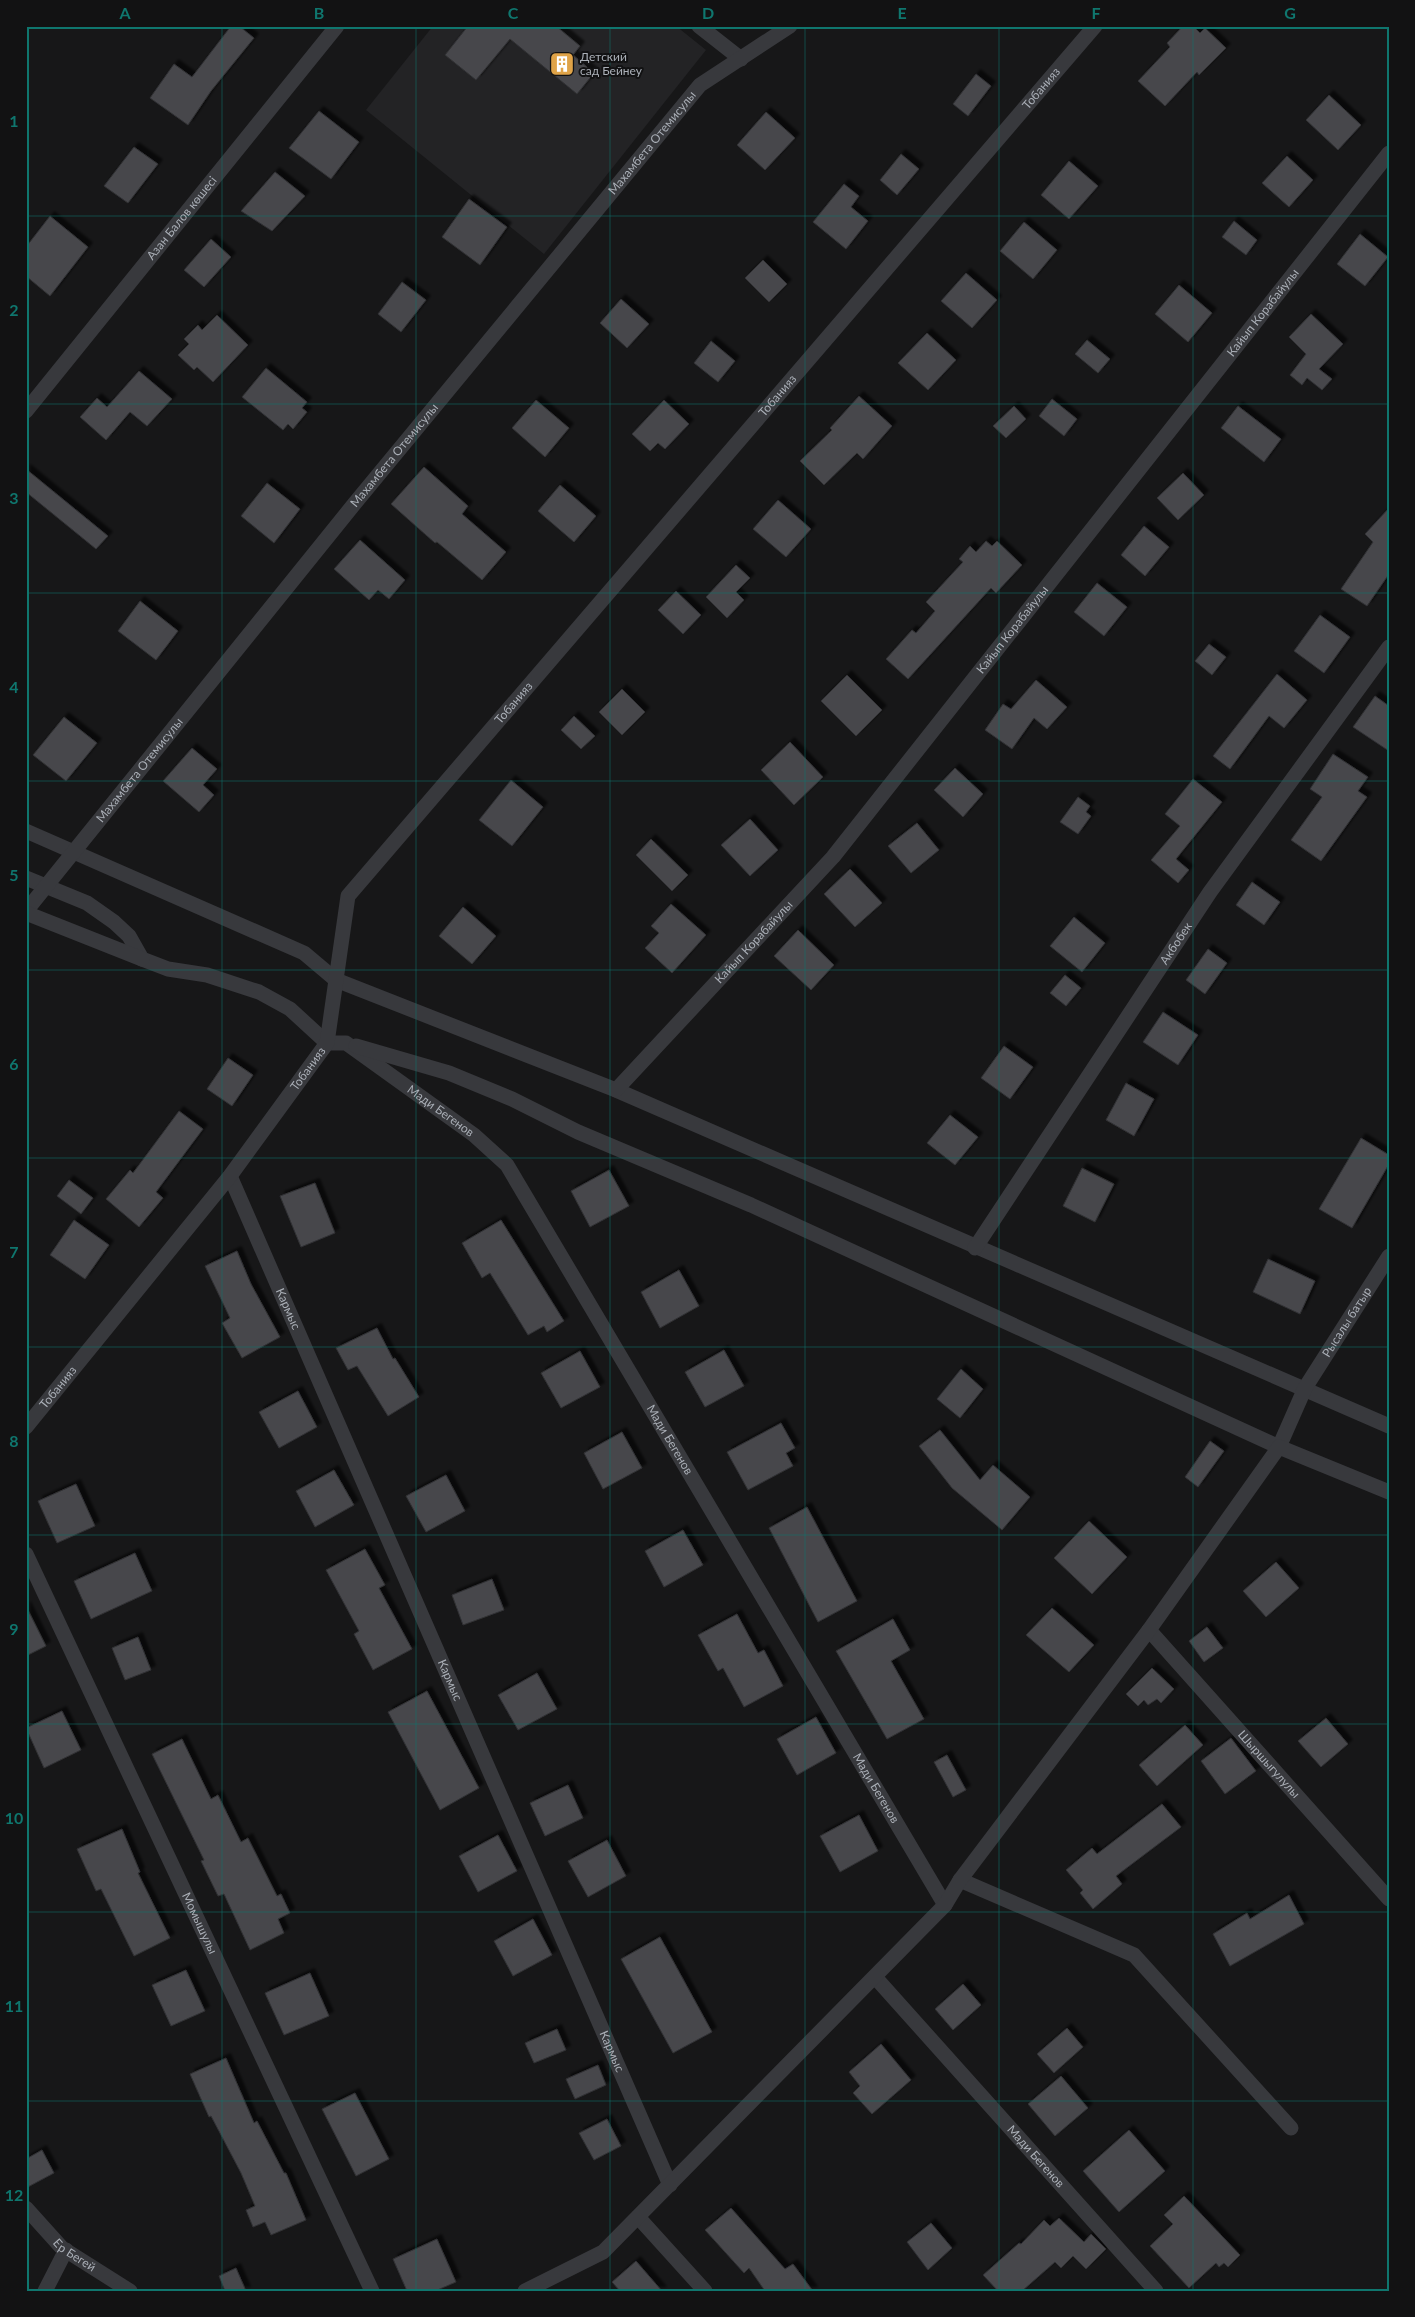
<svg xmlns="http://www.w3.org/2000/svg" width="1415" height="2317" font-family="Lato,sans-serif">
<defs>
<filter id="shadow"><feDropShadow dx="4.5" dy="-4.5" stdDeviation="1" flood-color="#0009"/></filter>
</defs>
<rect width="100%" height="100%" fill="#171718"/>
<path fill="#232325" d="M433,26H676L706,50L544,254L366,110Z"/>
<path fill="#46474b" stroke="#313134" filter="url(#shadow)" d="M231,26H239L254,38L211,91L188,125L150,98L174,64L192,77Z
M468,26H556L580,46L573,55L594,73L577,94L510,39L476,80L445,55Z
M1183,26H1193L1200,33L1205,28L1226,48L1199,75L1197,72L1165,106L1138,81L1170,47L1167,43Z
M976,74L991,86L968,116L953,104Z
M1329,95L1361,125L1338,150L1306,120Z
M319,111L359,142L331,179L289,148Z
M766,112L795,138L765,170L737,145Z
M134,147L158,164L128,203L104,186Z
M901,154L919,169L897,195L880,180Z
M1287,156L1313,180L1289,207L1262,183Z
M1069,161L1098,186L1069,219L1041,195Z
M275,172L305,196L272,231L241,211Z
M844,184L859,196L851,207L868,221L846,249L813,222Z
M469,199L507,227L480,265L442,237Z
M50,216L88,247L50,296L26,276V247Z
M1234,221L1257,240L1246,255L1222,237Z
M1024,222L1057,250L1033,279L1000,251Z
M1360,234L1388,257L1365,286L1337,264Z
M211,239L231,257L204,287L184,270Z
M763,260L787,284L769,302L745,278Z
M966,273L997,300L972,328L941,301Z
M402,282L426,300L401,332L378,314Z
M1179,285L1212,313L1188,342L1155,314Z
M621,299L649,324L627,348L600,323Z
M1311,314L1343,344L1319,369L1332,379L1322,390L1307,378L1302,385L1290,375L1306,354L1289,337Z
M217,315L248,345L213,382L197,367L194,370L178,355L189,344L184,339L198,325L202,330Z
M927,333L956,360L928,390L898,363Z
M1087,340L1110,359L1098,373L1075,354Z
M711,341L735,361L718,382L694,363Z
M266,368L307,402L302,408L307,412L293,429L288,424L283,430L242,397Z
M139,371L172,399L147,426L130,412L106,440L80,417L97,398L107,407Z
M859,396L892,426L863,459L857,453L824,485L800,461L832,430L830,428Z
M1052,399L1077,419L1064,436L1039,416Z
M536,400L569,428L545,457L512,428Z
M664,400L689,424L665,449L658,443L650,451L632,434Z
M1014,406L1026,419L1006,438L993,426Z
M1238,406L1281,439L1264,462L1221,428Z
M424,467L468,506L462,514L506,552L482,580L437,542L435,543L391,504Z
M26,469L108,536L96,549L26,492Z
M1183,473L1204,495L1178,520L1157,498Z
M267,483L300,509L274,543L241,516Z
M560,485L596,516L574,542L538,511Z
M778,500L811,529L786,557L753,529Z
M1389,508V574L1367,606L1341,589L1373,542L1365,534Z
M1144,526L1169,547L1145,576L1121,555Z
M360,540L405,580L389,599L378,590L369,600L334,569Z
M986,541L992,546L997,541L1022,565L996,593L991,588L908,679L886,659L912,630L916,633L935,611L926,602L963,562L959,559L970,546L976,552Z
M736,565L750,578L736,592L744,600L727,618L706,597Z
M1097,583L1127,607L1104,636L1074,612Z
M676,591L701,615L683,634L658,610Z
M140,601L178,631L156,660L118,631Z
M1320,615L1350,637L1324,673L1294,651Z
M1209,644L1226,657L1212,675L1195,661Z
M1277,674L1307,700L1284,728L1269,716L1230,769L1213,756Z
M847,675L882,710L856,736L821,701Z
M1036,680L1067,707L1047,729L1034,718L1012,749L985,730L1003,704L1011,709Z
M622,689L645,712L622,735L599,712Z
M1375,696L1389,706V751L1353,727Z
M574,716L595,736L581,749L561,730Z
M64,717L97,743L66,781L33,755Z
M790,742L823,777L794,805L761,770Z
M192,748L217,769L203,785L214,795L199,812L163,781Z
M1333,754L1368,777L1358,791L1367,797L1321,861L1291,840L1322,797L1310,789Z
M955,768L983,794L963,817L934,790Z
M1193,779L1222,802L1176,859L1189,870L1178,883L1151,860L1180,826L1165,814Z
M511,780L543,807L512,846L479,820Z
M1078,797L1090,806L1086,812L1091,816L1078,834L1060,822Z
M750,819L778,850L750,876L721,845Z
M917,823L939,850L911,873L888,846Z
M651,839L688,875L672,891L636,855Z
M850,869L882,903L855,927L824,894Z
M1252,882L1280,902L1264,925L1236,905Z
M671,904L706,935L672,973L645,948L659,933L651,926Z
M463,907L496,936L472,964L439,936Z
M1074,917L1105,943L1082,972L1050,946Z
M798,930L834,965L811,990L774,956Z
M1208,949L1227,963L1205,994L1186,980Z
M1065,975L1081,988L1066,1006L1050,993Z
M1163,1012L1198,1035L1178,1065L1143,1042Z
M1004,1046L1033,1067L1010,1099L981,1078Z
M228,1058L253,1075L232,1106L207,1089Z
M1126,1083L1154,1099L1134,1136L1106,1120Z
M179,1111L203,1129L156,1192L163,1198L139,1227L106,1199L130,1170L133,1173Z
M950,1115L978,1137L955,1165L927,1143Z
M1361,1138L1389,1155V1164L1352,1228L1319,1209Z
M1082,1168L1114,1184L1095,1222L1063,1206Z
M609,1170L629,1206L590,1227L571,1191Z
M69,1180L93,1198L81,1214L57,1196Z
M315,1183L335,1233L301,1247L280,1196Z
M74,1220L109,1245L85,1279L50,1255Z
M501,1220L564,1321L547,1332L544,1326L528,1335L490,1273L482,1278L462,1243Z
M237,1251L251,1284L280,1337L242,1358L222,1323L230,1318L205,1266Z
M1268,1259L1315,1281L1300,1314L1253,1292Z
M679,1270L699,1306L660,1328L641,1292Z
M377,1328L393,1359L395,1358L419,1397L388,1416L357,1366L348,1370L336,1348Z
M724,1350L744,1386L705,1407L685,1372Z
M580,1351L600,1387L561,1408L541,1373Z
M961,1369L983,1389L960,1418L937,1399Z
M298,1391L317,1427L279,1448L259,1412Z
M781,1423L795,1448L786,1453L793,1466L748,1490L727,1452Z
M940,1430L980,1480L993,1465L1030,1497L1002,1530L952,1488L919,1446Z
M622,1432L642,1468L603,1489L584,1453Z
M1210,1441L1224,1451L1198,1487L1185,1477Z
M334,1470L354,1505L315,1527L296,1491Z
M446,1475L465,1511L426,1532L406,1496Z
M76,1484L95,1526L57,1543L38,1501Z
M807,1507L857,1601L818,1622L769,1528Z
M1089,1521L1127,1557L1092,1594L1054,1558Z
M683,1530L703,1565L664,1587L645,1551Z
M365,1549L385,1585L379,1588L412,1649L373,1670L354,1634L359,1631L326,1570Z
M135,1553L152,1591L91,1619L74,1581Z
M1276,1562L1299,1588L1266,1617L1243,1591Z
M492,1579L504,1610L463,1625L452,1595Z
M26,1606L46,1646L26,1656Z
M1052,1608L1094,1645L1069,1672L1026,1635Z
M737,1614L758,1653L764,1650L783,1686L744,1707L723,1668L718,1671L698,1635Z
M893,1619L910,1650L891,1661L924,1719L887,1739L836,1651Z
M1207,1627L1223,1648L1204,1662L1189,1641Z
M138,1637L151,1670L125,1680L112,1648Z
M1152,1668L1174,1689L1161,1703L1157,1699L1148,1705L1144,1700L1138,1706L1126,1694Z
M537,1673L557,1709L518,1730L498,1695Z
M427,1691L479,1788L440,1810L388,1712Z
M62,1711L81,1750L44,1768L26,1728Z
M816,1717L836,1753L797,1775L777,1739Z
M1326,1718L1348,1744L1321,1767L1298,1741Z
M1185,1725L1203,1745L1157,1786L1139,1765Z
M1231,1738L1256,1771L1225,1794L1201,1761Z
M182,1739L211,1799L218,1795L241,1842L248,1838L277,1896L281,1894L290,1913L278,1919L284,1933L250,1950L224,1894L218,1896L201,1861L204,1860L152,1754Z
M947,1755L966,1790L953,1797L934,1762Z
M568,1785L583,1818L545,1836L530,1803Z
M1162,1804L1181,1827L1116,1876L1122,1884L1093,1909L1080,1893L1083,1890L1066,1870L1092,1848L1097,1854Z
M859,1815L878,1851L840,1872L820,1836Z
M122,1829L140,1872L138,1873L170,1938L134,1956L101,1889L96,1891L77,1849Z
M498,1835L517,1871L478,1892L459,1856Z
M607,1840L626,1876L588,1897L568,1861Z
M1289,1895L1304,1924L1230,1966L1213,1934L1247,1913L1250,1919Z
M533,1919L552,1955L513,1976L494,1941Z
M660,1937L712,2032L673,2053L621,1959Z
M186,1970L205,2011L171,2026L152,1985Z
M310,1973L329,2016L284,2035L265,1993Z
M963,1984L981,2005L953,2030L935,2009Z
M1067,2028L1083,2047L1054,2073L1037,2054Z
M557,2029L566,2050L534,2063L525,2043Z
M881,2044L911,2080L872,2114L853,2093L860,2086L849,2072Z
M226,2058L254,2123L257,2121L284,2173H286L306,2220L271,2235L265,2222L253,2227L246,2210L255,2206L241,2173L211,2116L209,2117L190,2074Z
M598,2065L606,2085L575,2099L566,2079Z
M1061,2076L1088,2108L1055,2136L1028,2104Z
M355,2093L389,2159L356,2176L322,2109Z
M607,2119L621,2146L594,2160L579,2133Z
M1129,2130L1165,2171L1119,2212L1083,2171Z
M42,2150L54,2173L26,2188V2159Z
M1184,2196L1240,2255L1228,2267L1224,2263L1219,2267L1216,2263L1189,2288L1150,2246L1173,2224L1164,2215Z
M731,2208L785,2269L793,2264L813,2291H765L749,2268L744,2273L705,2230Z
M1059,2218L1084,2242L1091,2234L1106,2249L1086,2269L1073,2256L1061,2268L1055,2262L1022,2291H998L983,2275L1019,2243L1021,2244L1044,2220L1050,2226Z
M931,2223L952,2248L928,2270L907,2242Z
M437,2239L456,2282L435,2291H407L393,2259Z
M636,2261L662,2291H620L612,2282Z
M236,2268L246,2291H225L219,2276Z"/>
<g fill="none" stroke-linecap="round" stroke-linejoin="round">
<g stroke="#38393d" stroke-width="15">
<path d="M699,26L741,59"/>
<path id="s1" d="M26,411L337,26"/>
<path d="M26,831L304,953L336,980L616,1090L1389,1426"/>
<path id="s2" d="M26,878L87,903L114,922L129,936L142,959L168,969L207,975L259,992L290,1009L327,1043H346L474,1135L507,1165L945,1905"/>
<path id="s3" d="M26,911L355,503L700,85L790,26"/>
<path d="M26,913L142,959"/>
<path id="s4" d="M356,1046L449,1073L512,1099L578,1132L751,1205L1279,1447L1305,1388L1389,1256"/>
<path id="s5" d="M616,1090L833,857L1389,153"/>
<path id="s6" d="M230,1176L670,2185"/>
<path id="s7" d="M975,1248L1210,892L1389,647"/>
<path id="s8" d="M26,1427L230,1176L327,1043L348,896L1095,26"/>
<path id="s9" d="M26,1554L372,2291"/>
<path id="s10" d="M1149,1630L1389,1899"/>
<path d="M960,1880L1134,1955L1291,2128"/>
<path id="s11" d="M875,1977L1156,2291"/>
<path id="s12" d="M26,2208L62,2248L130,2291"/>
<path d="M638,2217L705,2291"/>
<path d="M45,2291L66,2250"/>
<path d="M525,2291L603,2252L945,1905L960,1880L1149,1630L1279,1447L1389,1492"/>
</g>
</g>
<path fill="none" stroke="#0f766e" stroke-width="1" stroke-opacity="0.55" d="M222,26V2291M416,26V2291M610,26V2291M805,26V2291M999,26V2291M1193,26V2291M26,216H1389M26,404H1389M26,593H1389M26,781H1389M26,970H1389M26,1158H1389M26,1347H1389M26,1535H1389M26,1724H1389M26,1912H1389M26,2101H1389"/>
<defs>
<symbol id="building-square" viewBox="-11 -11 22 22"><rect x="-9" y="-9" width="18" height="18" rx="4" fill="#dfa348" stroke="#121213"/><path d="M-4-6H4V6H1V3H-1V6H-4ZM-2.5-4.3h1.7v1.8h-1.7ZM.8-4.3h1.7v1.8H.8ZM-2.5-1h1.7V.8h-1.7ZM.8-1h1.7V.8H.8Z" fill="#fff"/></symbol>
</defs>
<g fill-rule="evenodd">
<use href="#building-square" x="548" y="50" width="28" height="28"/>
</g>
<g text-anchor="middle" stroke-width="4" stroke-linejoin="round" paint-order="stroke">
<g font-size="12" fill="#aaafb7" stroke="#121213" text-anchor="start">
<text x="580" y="61">Детский<tspan x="580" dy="14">сад Бейнеу</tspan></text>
</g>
<g font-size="12" fill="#aaafb7" stroke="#121213">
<text dy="4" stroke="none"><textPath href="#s8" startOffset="1701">Тобанияз</textPath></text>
<text dy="4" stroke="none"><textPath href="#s3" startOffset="991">Махамбета Отемисулы</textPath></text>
<text dy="4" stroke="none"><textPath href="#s1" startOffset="248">Азан Балов көшесі</textPath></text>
<text dy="4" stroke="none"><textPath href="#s5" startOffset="1012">Кайып Корабайулы</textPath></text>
<text dy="4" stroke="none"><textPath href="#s8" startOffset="1296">Тобанияз</textPath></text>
<text dy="4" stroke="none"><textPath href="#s3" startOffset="586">Махамбета Отемисулы</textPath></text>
<text dy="4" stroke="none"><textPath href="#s5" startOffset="608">Кайып Корабайулы</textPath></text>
<text dy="4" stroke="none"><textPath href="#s8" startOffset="891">Тобанияз</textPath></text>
<text dy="4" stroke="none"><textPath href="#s3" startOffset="181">Махамбета Отемисулы</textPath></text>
<text dy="4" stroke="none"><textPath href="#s5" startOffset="202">Кайып Корабайулы</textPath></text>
<text dy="4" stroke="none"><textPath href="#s7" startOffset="365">Акбобек</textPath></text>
<text dy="4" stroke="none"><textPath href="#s8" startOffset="456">Тобанияз</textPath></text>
<text dy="4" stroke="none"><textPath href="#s2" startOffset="489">Мади Бегенов</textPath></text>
<text dy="4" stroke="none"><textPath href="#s6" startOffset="145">Кармыс</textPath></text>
<text dy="4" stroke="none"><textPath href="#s4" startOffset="1150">Рысалы батыр</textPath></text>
<text dy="4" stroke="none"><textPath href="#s8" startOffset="51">Тобанияз</textPath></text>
<text dy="4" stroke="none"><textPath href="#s2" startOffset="894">Мади Бегенов</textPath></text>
<text dy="4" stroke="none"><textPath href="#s6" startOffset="550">Кармыс</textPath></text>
<text dy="4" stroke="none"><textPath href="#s10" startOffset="180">Шыршыгулулы</textPath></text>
<text dy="4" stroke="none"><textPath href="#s2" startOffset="1299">Мади Бегенов</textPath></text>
<text dy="4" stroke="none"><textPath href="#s9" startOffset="408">Момышулы</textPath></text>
<text dy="4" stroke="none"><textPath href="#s6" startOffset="955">Кармыс</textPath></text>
<text dy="4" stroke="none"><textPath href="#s11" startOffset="241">Мади Бегенов</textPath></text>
<text dy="4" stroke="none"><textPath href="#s12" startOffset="68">Ер Бегей</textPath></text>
</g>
</g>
<rect width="1415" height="2317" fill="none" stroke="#121213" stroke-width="55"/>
<rect x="28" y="28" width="1360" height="2262" fill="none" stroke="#0f766e" stroke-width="2"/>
<g font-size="16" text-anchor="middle" font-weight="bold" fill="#0f766e">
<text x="125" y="19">A</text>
<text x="319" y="19">B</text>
<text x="513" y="19">C</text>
<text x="708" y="19">D</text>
<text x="902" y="19">E</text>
<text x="1096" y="19">F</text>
<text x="1290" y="19">G</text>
<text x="14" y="127">1</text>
<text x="14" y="316">2</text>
<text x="14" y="504">3</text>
<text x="14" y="693">4</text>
<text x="14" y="881">5</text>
<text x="14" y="1070">6</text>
<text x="14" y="1258">7</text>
<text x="14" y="1447">8</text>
<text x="14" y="1635">9</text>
<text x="14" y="1824">10</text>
<text x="14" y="2012">11</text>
<text x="14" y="2201">12</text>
</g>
</svg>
